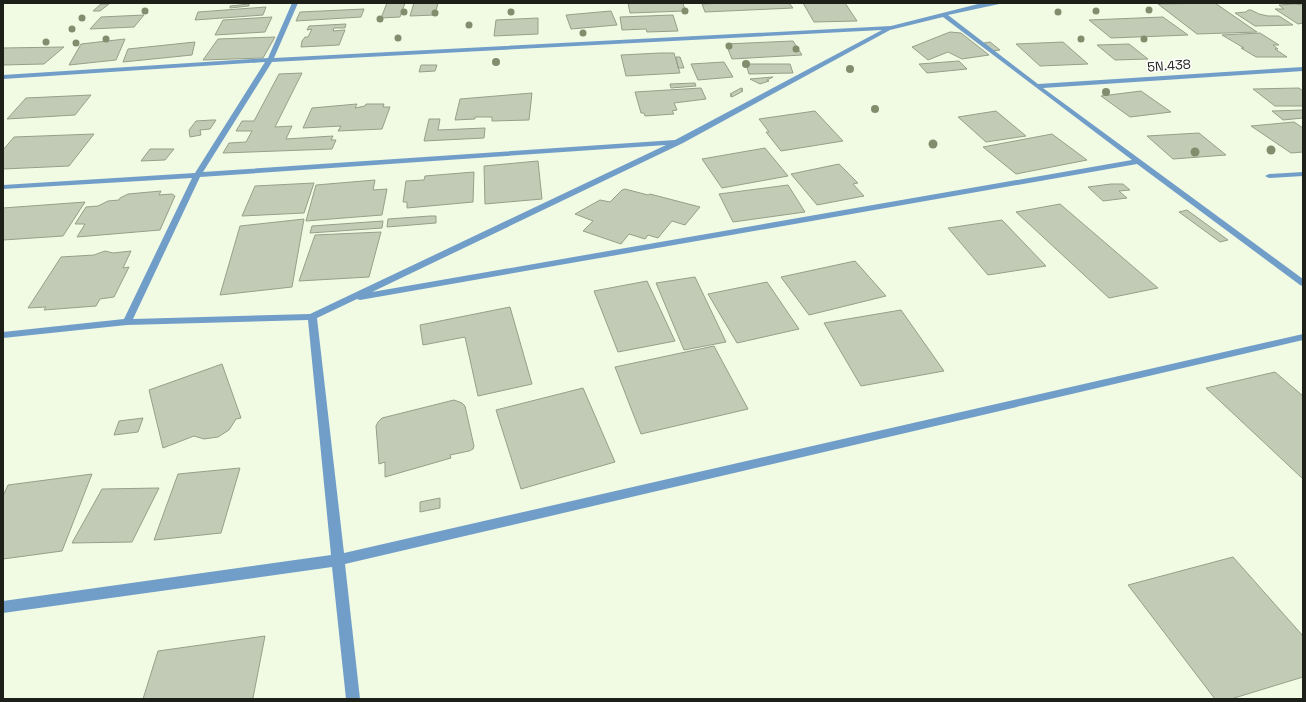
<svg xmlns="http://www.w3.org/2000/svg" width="1306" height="702" font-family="'Space Grotesk',sans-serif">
<rect width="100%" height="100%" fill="#f1fae3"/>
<path fill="#c2cbb5" stroke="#979f8a" d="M387,3H405L400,17L381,18Z
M414,3H438L435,15L410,16Z
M628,3H683L685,11L630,13Z
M727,3H789L793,8L705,12L702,4Z
M803,3H845L857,21L814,22Z
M1215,3L1257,32L1197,34L1158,4Z
M101,4H109L100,11H93Z
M249,4V6L230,8V6Z
M1295,4L1303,5V23L1298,24L1275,9H1284L1279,5Z
M266,7L263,15L195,20L198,12Z
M364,9L361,17L296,21L300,12Z
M1248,10H1251L1259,14L1268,16H1279L1293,25L1255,26L1235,13L1246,12Z
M611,11L617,25L571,29L566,15Z
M144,15L134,27L90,29L101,17Z
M673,15L678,31L647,32L646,29L622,30L620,17Z
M272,17L265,32L215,35L223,20Z
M1163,17L1188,35L1111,38L1089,20Z
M538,18V34L494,36L496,20Z
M346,24L345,28H334L333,31L345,30L339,45L301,47L302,41L305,37H308L312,29L307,30L309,26Z
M950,32L961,33L989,55L962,59L948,52L928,60L912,47Z
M1260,33L1279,45H1273L1278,49H1275L1287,57H1256L1241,48H1244L1222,35Z
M275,37L263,58L203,60L218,39Z
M125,39L116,60L69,65L81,44Z
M793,41L802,55L732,59L726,44Z
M195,42L192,55L123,62L128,49Z
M990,42L1000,50L993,51L984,43Z
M1063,42L1088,64L1040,66L1016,44Z
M1129,44L1148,59L1115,60L1097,45Z
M64,47L44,64L3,65V48Z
M660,53H674L680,73L626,76L621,55Z
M676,57H680L684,68H678Z
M959,61L967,69L927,73L919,64Z
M724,62L733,77L698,80L691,64Z
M746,64H790L793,73L749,74Z
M421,65H437L435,71L419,72Z
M302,73L275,127L292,126L286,139L333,136L331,140H336L332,149L223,153L229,143L246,142L252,131H236L242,121H254L279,74Z
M773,77L767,80L769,81L760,84L750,79Z
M695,83L696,86L671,88L670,84Z
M701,88L706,99L674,103L677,110L672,111L674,114L645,116L644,113H641L635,92Z
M741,88L743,89L741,90L743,91L732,97L730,96L732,95L730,94Z
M1299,88L1303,91V106H1275L1253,89Z
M1141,91L1171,112L1130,117L1101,96Z
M532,93L529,120L492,121V117H475V119L455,120L460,99Z
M91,95L75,115L7,119L26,98Z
M357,104L355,108L365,106L366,104H384L383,107H390L382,129L338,131L341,126L303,128L312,108Z
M1303,110V118L1283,120L1272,111Z
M815,111L843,141L781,151L766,132H769L759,119Z
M996,111L1026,136L986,142L958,117Z
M429,119H440L438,130L485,128L484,138L424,141Z
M212,120H216L210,129L200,130L201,135L190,137L189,130L196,121Z
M1294,122L1303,128V152L1291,153L1251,126Z
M1199,133L1226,155L1173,159L1147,136Z
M94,134L69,166L3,169V150L14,137Z
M1052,134L1087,160L1016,174L983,147Z
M765,148L788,176L722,188L702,159Z
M150,149H174L165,160L141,161Z
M538,161L542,199L485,204L484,166Z
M839,164L858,183L853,184L864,196L817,205L791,174Z
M474,172L473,202L407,208V202H403L406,181L424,180L425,176Z
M375,180L373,190L387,189L382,215L306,221L316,185Z
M314,183L304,213L242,216L255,186Z
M1111,184H1123L1130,190L1119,191L1127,198L1103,201L1088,187Z
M788,185L805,212L733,222L719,194Z
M625,189L648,195L650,194L700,207L685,225L672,221L658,238L648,235L645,239L629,234L621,244L583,231L593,221L575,214L600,200L610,202L622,190Z
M161,191L159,195L172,194L175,196L160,230L77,237L85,224H75L86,207L98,206L108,201L119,200L120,198L128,194Z
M85,202L63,236L3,240V208Z
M1060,204L1158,288L1109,298L1016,212Z
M1187,210L1228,240L1220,242L1179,212Z
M430,216H436V223L387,227L388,219Z
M304,219L292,287L220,295L240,226Z
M1002,220L1046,266L988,275L948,228Z
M383,221L382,228L310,233L312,226Z
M381,232L369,277L299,281L315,235Z
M105,251L113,253L131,251L123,268L129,267L114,297L100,299L96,306L44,310L46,307L28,308L61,257L94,255Z
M855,261L886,296L809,315L781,277Z
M695,277L726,342L684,350L656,283Z
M647,281L675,341L618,352L594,291Z
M767,282L799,329L737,343L708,294Z
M510,307L532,384L478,396L465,337L423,345L420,325Z
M901,310L944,371L861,386L824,323Z
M714,346L748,409L641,434L615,367Z
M222,364L241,418L236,419L229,430L218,437L204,439L194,436L163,448L149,390Z
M1275,372L1303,396V479L1206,388Z
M583,388L615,462L521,489L496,410Z
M454,400L462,403L465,406L474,446L473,449L469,451L450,455L451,458L385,477V462L379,464L376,426L378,422L382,418Z
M143,418L138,432L114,435L119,421Z
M240,468L221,533L154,540L178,474Z
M92,474L62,551L3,559V496L8,485Z
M159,488L132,542L72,543L102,489Z
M440,498V508L420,512V502Z
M1233,557L1303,636V677L1231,699H1215L1128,585Z
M265,636L253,698L246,699H143L158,651Z"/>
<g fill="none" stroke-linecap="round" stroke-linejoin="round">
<path fill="#719ec9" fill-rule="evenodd" d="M292,3H298L274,58L891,26L982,3H1004L948,15L1038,84L1303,67V71L1043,88L1303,279V286L1300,285L1137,164L360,300L357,299L317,318L344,553L1303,334V340L345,564L360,699H346L332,567L3,613V601L331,555L308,320L127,325L3,338V332L124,319L192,178L3,189V185L195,173L265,62L3,79V75L268,58ZM943,17L1132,160L372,292L683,143L890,30ZM882,30L675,140L203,172L272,62ZM666,145L310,314L133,319L200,177Z
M1303,172V176L1269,178L1265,176L1269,174Z"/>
</g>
<g fill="#828d6e">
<circle cx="1149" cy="10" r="3.5"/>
<circle cx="145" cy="11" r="3.5"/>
<circle cx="685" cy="11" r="3.5"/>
<circle cx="1096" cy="11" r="3.5"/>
<circle cx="404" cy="12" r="3.5"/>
<circle cx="511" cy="12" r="3.5"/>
<circle cx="1058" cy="12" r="3.5"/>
<circle cx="435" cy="13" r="3.5"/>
<circle cx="82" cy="18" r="3.5"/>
<circle cx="380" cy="19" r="3.5"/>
<circle cx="469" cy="25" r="3.5"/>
<circle cx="72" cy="29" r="3.5"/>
<circle cx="583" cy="33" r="3.5"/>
<circle cx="398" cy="38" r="3.5"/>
<circle cx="106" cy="39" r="3.5"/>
<circle cx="1081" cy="39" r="3.5"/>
<circle cx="1144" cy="39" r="3.5"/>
<circle cx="46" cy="42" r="3.5"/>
<circle cx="76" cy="43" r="3.5"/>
<circle cx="729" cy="46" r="3.5"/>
<circle cx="796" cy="49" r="3.5"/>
<circle cx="496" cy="62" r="4"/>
<circle cx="746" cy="64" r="4"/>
<circle cx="850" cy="69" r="4"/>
<circle cx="1106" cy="92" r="4"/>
<circle cx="875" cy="109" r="4"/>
<circle cx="933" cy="144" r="4.5"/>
<circle cx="1271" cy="150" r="4.5"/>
<circle cx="1195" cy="152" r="4.5"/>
</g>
<g text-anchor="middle" stroke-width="3" stroke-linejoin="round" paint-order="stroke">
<g font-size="13" fill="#1d2018" stroke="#fff">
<text transform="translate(1169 65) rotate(-4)" y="5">5N.438</text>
</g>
</g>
<rect width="1306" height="702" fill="none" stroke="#1d2018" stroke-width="8"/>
</svg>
